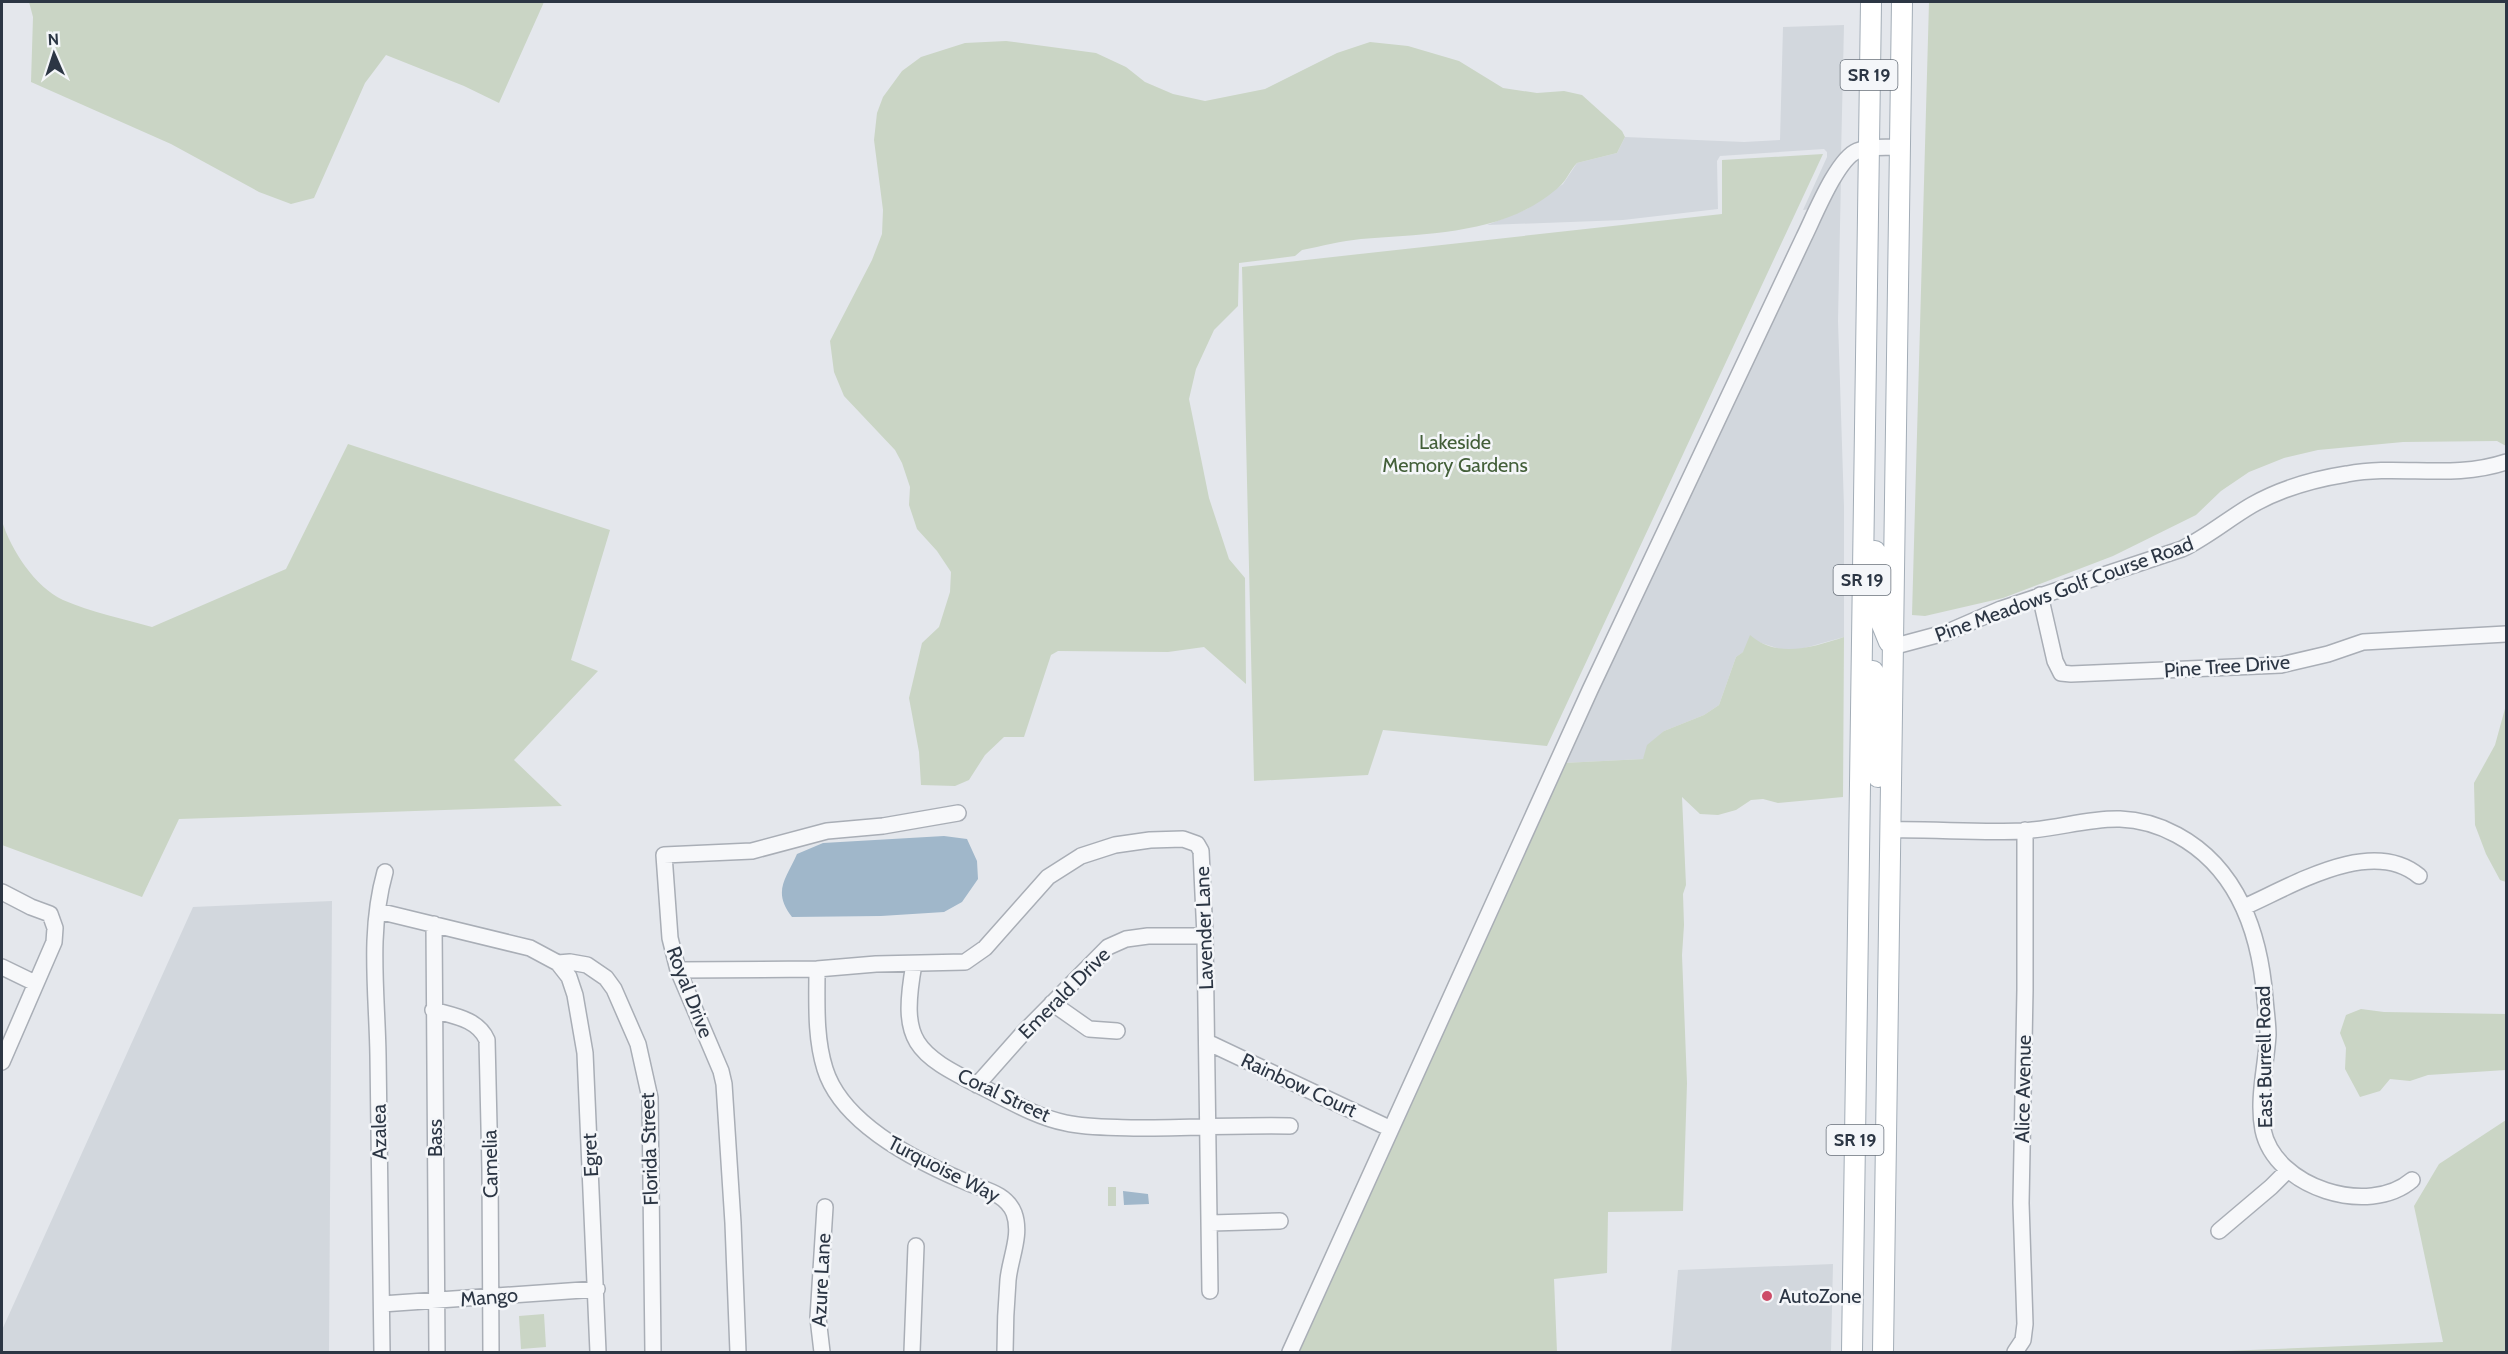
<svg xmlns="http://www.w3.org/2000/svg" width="2508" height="1354" font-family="Cabin,sans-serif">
<rect width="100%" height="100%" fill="#e4e7ec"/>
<path fill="#d2d7dd" d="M1844,25L1841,156L1812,209L1803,210L1827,157V152L1824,149L1720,156L1717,161L1718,209L1623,220L1487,225L1527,209L1563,184L1577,163L1617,153L1625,137L1744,142L1780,140L1783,27Z
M1841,178L1838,321L1844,507V637L1801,649L1783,650L1758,642L1736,657L1719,705L1704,715L1664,731L1643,759L1563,763L1791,278Z
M332,901L329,1352H2V1330L193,907Z
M1833,1264L1831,1352H1671L1678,1270Z"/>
<path fill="#cad5c5" d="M29,2H544L499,103L464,86L386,55L365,83L314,198L291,204L259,192L171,144L31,82L33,17Z
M1929,2H2506V446L2497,441L2403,442L2318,450L2284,458L2249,472L2221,491L2196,515L2113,556L2003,598L1925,616L1912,615Z
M1006,41L1096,53L1126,67L1145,82L1173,94L1205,101L1265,89L1337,53L1370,42L1408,46L1459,61L1503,88L1537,93L1564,91L1582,95L1622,131L1625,137L1617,153L1577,163C1571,169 1567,179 1561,185C1508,235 1429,233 1361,239C1341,241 1322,246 1302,250L1295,256L1239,263L1238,306L1214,330L1196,369L1189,399L1209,498L1229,559L1245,578L1246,684L1204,647L1168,652L1058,651L1051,655L1024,737H1004L985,755L969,780L955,786L921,785L919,752L909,698L922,643L939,627L950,592L951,572L937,551L917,529L909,505L910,487L902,463L895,450L844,396L834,372L830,341L872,260L882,234L883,210L874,140L877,113L883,97L902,71L921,57L965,43Z
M1823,154L1547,746L1383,730L1368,775L1254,781L1242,267L1722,214V160Z
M348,444L610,530L571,660L598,671L514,760L562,806L179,819L142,897L2,845V521C11,550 35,587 63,600C91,612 123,619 152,627L286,569Z
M1750,635C1777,659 1813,647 1844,637L1843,797L1778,803L1763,799L1751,800L1736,810L1718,815L1700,814L1682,797L1686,885L1683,894L1684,925L1682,955L1687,1083L1683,1211L1608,1212L1607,1273L1554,1279L1557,1352H1296L1563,763L1643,759L1647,745L1664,731L1704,715L1719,705L1736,657L1743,652Z
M2506,705V882L2500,880L2486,854L2475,825L2474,783L2495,745Z
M2361,1009L2384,1012L2506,1014V1070L2428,1075L2410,1081L2390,1079L2380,1091L2360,1097L2345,1069L2346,1048L2340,1033L2346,1015Z
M2506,1120V1352H2201L2443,1342L2414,1206L2439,1164Z
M1108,1187H1116V1206H1108Z
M544,1314L546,1347L521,1349L519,1316Z"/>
<path fill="#a0b7ca" d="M944,836L967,839L977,861L978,879L962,902L944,912L881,916L792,917C772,891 786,879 797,854L823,843Z
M1123,1191L1148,1194L1149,1204L1124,1205Z"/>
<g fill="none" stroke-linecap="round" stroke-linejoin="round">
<defs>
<path id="minor" d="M2040,595L2055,661L2061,673L2071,674L2281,665L2328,654L2363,642L2506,634
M1892,647L1948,632L2001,609L2182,549C2207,537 2228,519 2252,505C2280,489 2315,479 2347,474C2400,464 2452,480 2506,462
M1890,830C1934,829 1978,833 2022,831C2080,827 2119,804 2177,835C2238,868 2260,934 2265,999C2266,1011 2268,1024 2268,1035C2266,1067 2257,1099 2263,1130C2275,1188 2369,1217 2412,1180
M2,892L31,907L50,914L55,928L54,942L2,1062
M2244,907C2292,886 2371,836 2419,876
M378,911L530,948L558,963L570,962L587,965L606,978L614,989L638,1044L650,1098L653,1352
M434,924L437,1352
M558,963L569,977L575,995L585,1053L598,1352
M914,964C900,1042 914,1053 982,1087C1008,1100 1036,1117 1066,1123C1088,1128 1111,1127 1134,1128C1186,1128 1238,1125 1290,1126
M2,967L35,983
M817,969C817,1003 815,1037 825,1069C842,1124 916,1161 966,1182C984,1190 1006,1193 1014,1213C1022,1235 1010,1258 1008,1280C1006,1304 1005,1328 1005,1352
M678,970L817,969L876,964L965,962L985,948L1048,877L1081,856L1115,845L1150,840L1183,839L1197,844L1201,851L1205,936L1210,1291
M1052,1003L1089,1029L1117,1031
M433,1010C454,1016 478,1019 487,1040L490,1169L491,1352
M1207,1042L1391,1129
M977,1085L1024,1032L1108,947L1126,939L1148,936H1205
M1211,1223L1280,1221
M2219,1231L2271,1187L2288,1170
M382,1304L597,1289
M382,1352C381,1253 379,1154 378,1055C377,993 368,932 385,872
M738,1352L733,1223L724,1084L721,1071L678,970L670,938L664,855L752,851L827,831L883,826L958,813
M822,1352L818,1318L825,1207
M912,1352L916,1246
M1290,1352L1590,690L1804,237C1814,217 1837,159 1857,151C1869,146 1885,148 1898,147
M2015,1352L2023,1340L2025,1324L2021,1203L2025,990V830"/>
<path id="major" d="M1875,551L1878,615L1889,642
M1873,671L1878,777
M1852,1352L1871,2
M1883,1352L1902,2"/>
</defs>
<use href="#minor" stroke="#a9aeb6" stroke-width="18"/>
<use href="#major" stroke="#a3adb7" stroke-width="22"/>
<use href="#minor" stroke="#f7f8fa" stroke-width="15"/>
<use href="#major" stroke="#fff" stroke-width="20"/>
</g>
<circle fill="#cd4c68" stroke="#f4f6f9" stroke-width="2" cx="1767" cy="1296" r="6"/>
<g text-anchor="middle" stroke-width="5" stroke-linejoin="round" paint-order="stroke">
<g fill="#f4f6f9" stroke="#68707a" stroke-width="1.5">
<rect x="1840.5" y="60" width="57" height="30" rx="4.5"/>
<rect x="1833.5" y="565" width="57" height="30" rx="4.5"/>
<rect x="1826.5" y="1125" width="57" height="30" rx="4.5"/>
</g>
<g font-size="18" font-weight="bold" fill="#2c3644">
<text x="1869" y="81">SR 19</text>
<text x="1862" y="586">SR 19</text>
<text x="1855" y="1146">SR 19</text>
</g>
<g font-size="20" fill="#435f39" stroke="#f4f6f9">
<text x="1455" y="449">Lakeside<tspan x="1455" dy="23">Memory Gardens</tspan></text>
</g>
<g font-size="20" fill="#2c3644" stroke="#f4f6f9">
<text transform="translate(2064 589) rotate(-20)" y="7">Pine Meadows Golf Course Road</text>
<text transform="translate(2227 666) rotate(-4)" y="7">Pine Tree Drive</text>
<text transform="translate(1204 928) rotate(-92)" y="7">Lavender Lane</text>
<text transform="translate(690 992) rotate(69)" y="7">Royal Drive</text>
<text transform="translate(1064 993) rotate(-45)" y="7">Emerald Drive</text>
<text transform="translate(2264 1057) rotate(-91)" y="7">East Burrell Road</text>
<text transform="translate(1299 1085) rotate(25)" y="7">Rainbow Court</text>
<text transform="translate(2023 1089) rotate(-89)" y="7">Alice Avenue</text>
<text transform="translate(1004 1095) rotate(25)" y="7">Coral Street</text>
<text transform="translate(379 1132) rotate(-91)" y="7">Azalea</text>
<text transform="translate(435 1138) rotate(-90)" y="7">Bass</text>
<text transform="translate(649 1149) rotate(-92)" y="7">Florida Street</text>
<text transform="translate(590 1155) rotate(-93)" y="7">Egret</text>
<text transform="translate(490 1164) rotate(-91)" y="7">Camelia</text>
<text transform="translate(944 1169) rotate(27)" y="7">Turquoise Way</text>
<text transform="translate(821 1280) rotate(-87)" y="7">Azure Lane</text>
<text transform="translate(489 1297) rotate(-5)" y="7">Mango</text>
</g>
<g font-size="20" fill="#2c3644" stroke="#f4f6f9" text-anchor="start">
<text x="1779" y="1303">AutoZone</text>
</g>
</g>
<rect width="2508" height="1354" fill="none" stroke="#2c3644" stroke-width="6"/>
<g transform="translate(54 54) rotate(357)" stroke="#f4f6f9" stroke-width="4.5" paint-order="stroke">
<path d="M0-4.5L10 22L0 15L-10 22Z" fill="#2c3644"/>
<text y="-9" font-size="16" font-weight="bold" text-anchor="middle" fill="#2c3644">N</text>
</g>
</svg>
